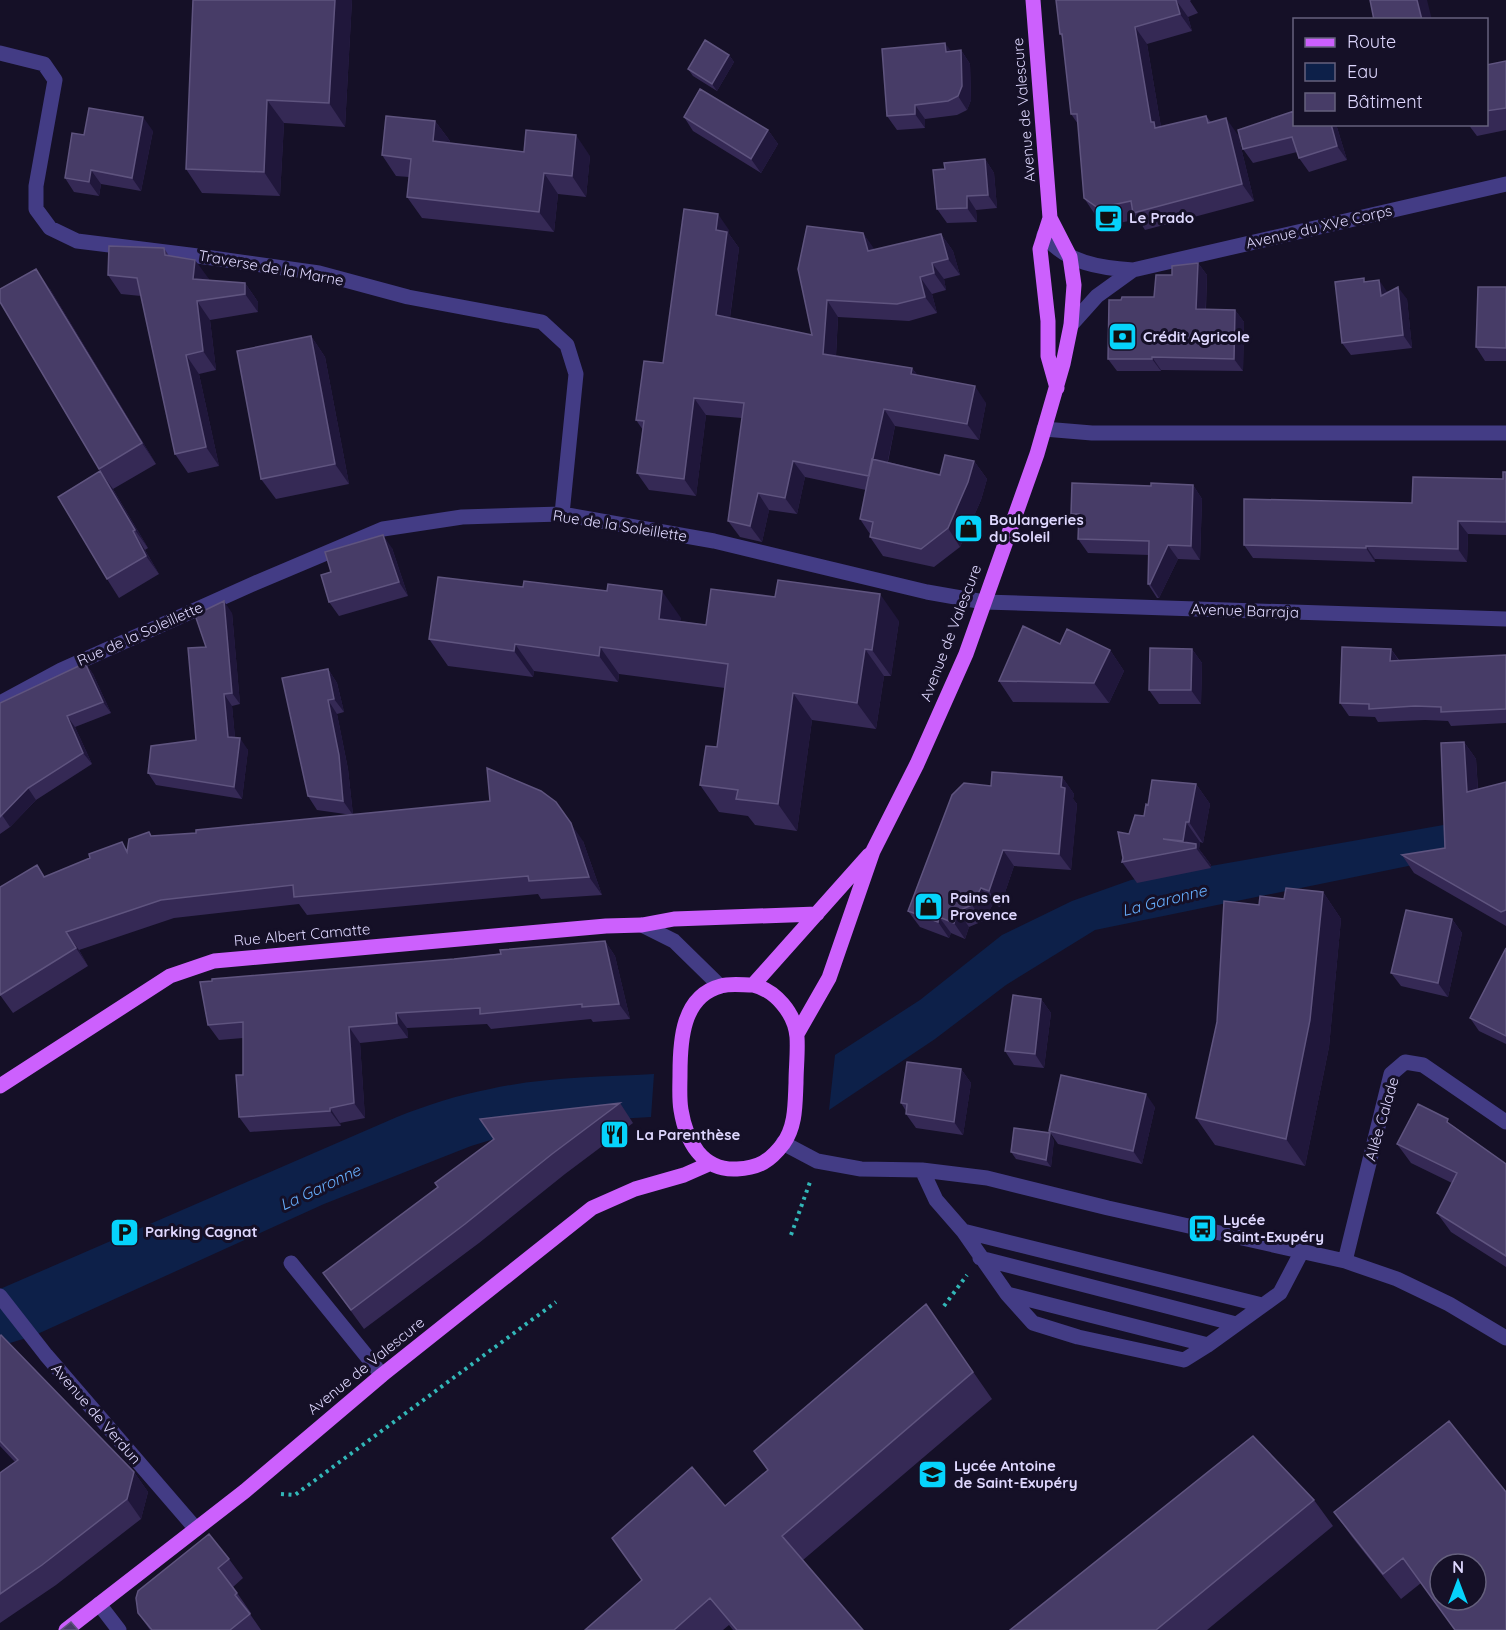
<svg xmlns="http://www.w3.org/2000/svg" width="1506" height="1630" font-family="Quicksand,sans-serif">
<rect width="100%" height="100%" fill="#151027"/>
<path fill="#0d2049" d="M1506,814V846L1095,930L1006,985L935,1039L829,1110L835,1055L920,1000L1002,935L1072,901L1131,880Z
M654,1074L651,1117L582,1121L494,1139L471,1146L324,1204L33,1336L0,1346V1289L397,1117C427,1105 458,1095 490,1089C543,1077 600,1077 654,1074Z"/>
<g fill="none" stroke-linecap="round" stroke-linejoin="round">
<path stroke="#32b7b8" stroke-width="4" stroke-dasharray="3 4.5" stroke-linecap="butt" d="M791,1235L810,1182
M944,1306L967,1275
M281,1494L295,1495L556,1302"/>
<path stroke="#433c85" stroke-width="15" d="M0,53L44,64L55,80L36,186V209L50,228L77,241L198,256L319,273L408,297L542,322L567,345L576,374L562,514
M1044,235C1066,263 1100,268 1133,270L1506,184
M1071,325L1097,296L1133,270
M1044,429L1092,433H1506
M0,703L61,670L253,584L383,529L462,517L562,514L714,541L927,592L984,602L1506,619
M642,925L674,941L720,986
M783,1143L817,1161L861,1169L922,1170L987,1178L1108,1208L1345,1261L1397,1279L1449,1304L1506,1338
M922,1170L936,1200L963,1231L1007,1294L1033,1323L1078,1337L1184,1360L1208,1345L1280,1293L1302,1251
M963,1231L1262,1305
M980,1258L1236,1324
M1345,1261L1391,1074L1405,1062L1423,1065L1506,1122
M291,1263L382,1375
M1007,1294L1208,1345
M0,1296L46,1355L196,1529
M99,1604L119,1630"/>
<path stroke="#cc60fd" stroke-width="15" d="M1050,218L1040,249L1048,321V356L1057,388
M753,985C775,990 795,1013 797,1037C798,1052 796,1068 796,1083C795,1104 796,1126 783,1144C770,1161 759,1168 737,1169C702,1171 686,1141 681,1110C679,1099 680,1085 680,1074C680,1041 682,996 721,986C730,983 743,985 753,985Z
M753,985L869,855
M797,1034L829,978L873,851L917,764L966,654L1037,454L1063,364L1071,325L1074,285L1070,257L1050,218L1033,0
M0,1086L170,976L214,961L606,926L642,925L674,919L817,914
M66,1630L245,1491L382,1375L592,1208L635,1189L684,1175L709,1164"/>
</g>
<path fill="#352955" d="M193,0H352L345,127L284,123L280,196L202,193L186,169Z
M1056,0H1191L1190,1L1198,13L1188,17L1192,31L1147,44L1161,127L1206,116L1211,122L1238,135L1254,201L1145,230L1138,219L1110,225L1096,216L1084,198L1078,124L1071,114L1063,38L1060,34Z
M961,50L970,64L971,100L967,110L957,115L925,119V128L897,130L887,116L951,51Z
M729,55L734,62L717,91L693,76L688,69Z
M1506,61V130L1477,136L1468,124H1486V65Z
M684,117L768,130L778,144L761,173L693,131Z
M435,121L450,141L449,143L524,152L590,156L586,197L558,194L554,232L422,218L407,197L409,177L396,176L382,155Z
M1336,124L1347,160L1309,172L1299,158L1297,152L1253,163L1243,149Z
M153,131L141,191L101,184L99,196L74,192L65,178L84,135Z
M985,159L994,173L997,208L976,210L977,222L947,223L937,209L945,169Z
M729,230V234L739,248L730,318L812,335L798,269L863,233L874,250L941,234L953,251L960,275L944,279L946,290L932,294L937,313L909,321L838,317L836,356L912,368L918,376L986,403L979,440L895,426L888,462L940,475L974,461L987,479L981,500L960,547L934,567L883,556L870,537V534L860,519L866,490L805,477L797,514L769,510L762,542L740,537L728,521L742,418L706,415L696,496L649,490L637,473L643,430L636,420Z
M164,248L169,256L209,279L208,280L245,283L258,302V312L210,320L216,370L199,374L219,466L188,473L175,454L141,296L121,294L108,275Z
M1198,263L1207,275L1206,309L1235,310L1244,322L1243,371L1161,370V371H1117L1108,359L1121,300L1154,297L1172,275Z
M1367,282L1388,292L1407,299L1412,348L1351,355L1342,343Z
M1506,287V361H1485L1476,347Z
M50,289L156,464L113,489L148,548L145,550L159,574L119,598L107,579L100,471L0,302Z
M311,336L325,357L349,484L276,499L261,479Z
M1506,472V535L1468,534L1467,562L1375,559V562L1253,558L1244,545L1412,503L1503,479Z
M1193,485L1202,499L1200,560L1178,559L1159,598H1157L1148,584L1149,555L1088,553L1078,539L1079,524L1071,514L1151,486Z
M392,548L408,596L339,616L329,602Z
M232,613L240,704L232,706L235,738L248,750L242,799L156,785L148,773L196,740Z
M681,618L680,621L706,625L899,621L891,676H884L876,729L812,720L797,831L755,825L748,816L719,812L700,785L717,747L725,688L619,674L618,682L534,671L533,677L448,666L429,639Z
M1060,644L1110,650L1124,671L1109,703L1013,702L999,681Z
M1192,649L1202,663L1201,704H1159L1149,690Z
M1391,649L1399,660L1506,655V723L1451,726L1448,721L1425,720L1378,722L1375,717L1349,716L1340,703Z
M85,663L93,674L111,713L75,727L92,764L36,800L10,827L0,834V703Z
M328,669L337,683L344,712L337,714L348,769L353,815L583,841L602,895L541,899L538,894L307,915L299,904L174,918L79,950L88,966L13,1013L0,995L37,865L45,877L127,849L152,836L196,833L352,815L317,810L308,796Z
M1464,742L1476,759L1478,789L1506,782V926L1414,873L1402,855L1445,848Z
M1062,777L1074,794L1073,799L1077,804L1071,870L1014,866L1000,907L993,904L983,921L969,927L965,939L951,933L949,938L920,927L908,911L991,786Z
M1196,784L1210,804L1203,843L1200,842L1199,849L1211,865V868L1137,883L1122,862L1129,834L1144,816L1148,805Z
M1323,892L1341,919L1329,1047L1305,1166L1215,1145L1196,1118L1217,1022L1259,905L1284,899Z
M1452,919L1462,933L1448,997L1401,986L1391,973Z
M605,941L615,956L630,1019L593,1022L591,1019L491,1029L487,1024L407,1028L408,1038L360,1043L365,1118L340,1123L341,1126L250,1132L239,1117L243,1075V1038L219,1040L208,1025L454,959Z
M1506,948V1044L1479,1031L1470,1018Z
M1041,999L1051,1013L1044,1068L1014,1065L1005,1051Z
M961,1069L971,1083L963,1135L916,1128L906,1114V1111L901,1103Z
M620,1103L633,1123L565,1174L479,1243L364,1329L323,1273Z
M1155,1107L1142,1164L1058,1144L1049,1131Z
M1452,1125L1506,1164V1267L1451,1232L1437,1213L1452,1183L1411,1163L1397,1144Z
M1054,1140L1051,1167L1016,1159L1011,1152Z
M926,1304L992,1399L803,1560L863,1630H733L729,1625L723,1630H585L768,1470L754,1451Z
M0,1336L134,1472L148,1492L141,1519L56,1585L0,1623V1473L15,1462L0,1446Z
M1506,1492L1421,1583L1401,1599L1352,1537L1334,1512Z
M1314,1500L1333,1526L1207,1630H1010Z
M229,1559L243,1578L233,1587L251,1613L250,1614L261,1630H150L138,1613Z"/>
<path fill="#20173b" d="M335,0H352L345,127L329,103Z
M1176,0L1188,17L1192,31L1180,14Z
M1417,0H1427L1432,20H1422Z
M1135,27L1147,44L1162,133L1167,145L1151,122Z
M945,43L955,56L946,52Z
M961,50L970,64L971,100L967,110L958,96Z
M729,55L734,62L717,91L712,84Z
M267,100L284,123L280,196L264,172Z
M915,105L925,119V128L915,114Z
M143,117L153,131L141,191L132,178Z
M1226,118L1238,135L1254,201L1242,184Z
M435,121L450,141L447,162L433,141Z
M1331,124H1336L1347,160L1337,146Z
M768,130L778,144L761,173L751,159Z
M576,135L590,156L586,197L572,176Z
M985,159L994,173L997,208L988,195Z
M91,170L101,184L99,196L89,182Z
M544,173L558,194L554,232L539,212Z
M967,196L976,210L977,222L967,208Z
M718,214L729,230V234L739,248L728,331L716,315V230Z
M863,233L875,250L868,251Z
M941,234L953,251L960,275L948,259Z
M195,260L209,279L207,298L193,279Z
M932,263L944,279L946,290L934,273Z
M1198,263L1207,275L1205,322L1196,309Z
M36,269L50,289L156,464L142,443Z
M920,277L932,294L937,313L925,297Z
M1379,280L1388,293L1381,296Z
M245,283L258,302V312L245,294Z
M1398,287L1407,299L1412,348L1403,335Z
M827,300L838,317L835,371L823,354Z
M197,301L210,320L216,370L203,351Z
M1235,310L1244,322L1243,371L1234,359Z
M311,336L325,357L349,484L335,464Z
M186,355L199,374L219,466L206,447Z
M1152,357L1161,370V371L1152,359Z
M912,368L924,385L911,374Z
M975,386L986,403L979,440L967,424Z
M694,398L706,415L696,496L684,479Z
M884,409L895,426L881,493L869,476Z
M793,461L805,477L797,514L785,498Z
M974,461L987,479L981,500L960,547L948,528Z
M100,471L113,489L148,548L135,530Z
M1193,485L1202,499L1200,560L1191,546Z
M758,493L769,510L762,542L750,526Z
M1458,521L1468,534L1467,562L1458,549Z
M133,531L145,550L159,574L146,556Z
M383,535L392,548L408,596L399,582Z
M1168,545L1178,559L1159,598L1150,584Z
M1366,546L1375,559V562L1366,548Z
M662,591L681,618L677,645L659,619Z
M880,594L899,621L891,676L872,650Z
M224,601L232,613L240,704L232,693Z
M515,644L534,671L533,677L514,651Z
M600,647L619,674L618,682L599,656Z
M865,649L884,676L876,729L857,703Z
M1192,649L1202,663L1201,704L1191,690Z
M1391,649L1400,663L1390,661Z
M1110,650L1124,671L1109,703L1094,683Z
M85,663L93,674L111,713L103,702Z
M328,669L337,683L344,712L334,699Z
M793,693L812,720L797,831L778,804Z
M224,694L232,706L236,748L228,737Z
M328,700L337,714L348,769L353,815L343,801Z
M67,716L75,727L92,764L83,753Z
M240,738L248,750L242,799L234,787Z
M1464,742L1476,759L1479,809L1467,792Z
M1062,777L1074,794L1073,799L1077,804L1071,870L1059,854L1061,787Z
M1196,784L1210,804L1203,843L1189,822Z
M28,788L36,800L10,827L2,815Z
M556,802L583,841L602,895L589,877Z
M1186,822L1200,842L1199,849L1211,865V868L1196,848L1189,849L1183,841Z
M1003,850L1014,866L1000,907L989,891Z
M981,888L993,904L983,921L972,905Z
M1323,892L1341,919L1329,1047L1305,1166L1286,1139Z
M958,911L969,927L965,939L954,923Z
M939,917L951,933L949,938L938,922Z
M1452,919L1462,933L1448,997L1438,983Z
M66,932L79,950L88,966L76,948Z
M605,941L615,956L630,1019L619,1004Z
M1041,999L1051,1013L1044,1068L1035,1054Z
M396,1013L407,1028L408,1038L397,1023Z
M349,1027L360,1043L365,1118L354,1103Z
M961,1069L971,1083L963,1135L954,1122Z
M1146,1094L1155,1107L1142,1164L1133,1151Z
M330,1108L340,1123L341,1126L330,1111Z
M1050,1133L1054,1140L1051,1167L1046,1160Z
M134,1472L148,1492L141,1519L127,1499Z"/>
<path fill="#473c67" stroke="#5f547f" stroke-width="1.5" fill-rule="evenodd" d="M193,0H335L329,103L267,100L264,172L186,169Z
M1056,0H1176L1180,14L1135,27L1151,122H1154L1155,128L1206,116L1208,123L1226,118L1242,184L1133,213L1131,201L1098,208L1084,198L1077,114H1071L1062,34H1060Z
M1370,0H1417L1422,20H1374Z
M705,40L729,55L712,84L688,69Z
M945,43L946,52L961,50L962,86L958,96L948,101L915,105V114L887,116L882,49Z
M1506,61V108L1486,111V65Z
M700,89L768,130L751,159L684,117Z
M89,108L143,117L132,178L91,170L89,182L65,178L72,133L84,135Z
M1294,111V124H1331L1337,146L1299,158L1292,137L1243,149L1238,130Z
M386,116L435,121L433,141L524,152L526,130L576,135L572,176L544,173L539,212L407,197L411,159L382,155Z
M985,159L988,195L967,196V208L937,209L933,170L945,169L944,163Z
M684,209L718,214L716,230L727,232L716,315L812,335L798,269L807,226L863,233L868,251L941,234L948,259L932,263L934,273L920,277L925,297L897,304L827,300L823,354L912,368L911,374L975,386L967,424L884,409L869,476L793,461L785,498L758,493L750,526L728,521L744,403L694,398L684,479L637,473L644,421L636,420L644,361L663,363Z
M109,246L164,248L165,255L195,260L193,279L245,283V294L197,301L203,351L186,355L206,447L175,454L137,278L108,275Z
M1198,263L1196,309L1235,310L1234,359L1152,357V359H1108L1109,300H1121L1122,297H1154L1156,275H1172V266Z
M36,269L142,443L99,469L0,302V289Z
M1364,278V282L1379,280L1381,296L1398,287L1403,335L1342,343L1335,282Z
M1478,287H1506V348L1476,347Z
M311,336L335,464L261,479L237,351Z
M945,455L974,461L968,482L948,528L921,549L870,537L873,522L860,519L872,459L940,475Z
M100,471L135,530L133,531L146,556L107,579L58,497Z
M1503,472H1506V522L1458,521V549L1366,546V548L1244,545V499L1412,503L1413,477L1503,479Z
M1072,483L1151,486V483L1193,485L1191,546L1168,545L1150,584H1148L1149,541L1078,539L1079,514H1071Z
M383,535L399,582L329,602L321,575L331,572L325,552Z
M438,577L523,587L524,581L607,591L608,584L662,591L659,619L706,625L711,589L775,597L778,580L880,594L872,650L865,649L857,703L793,693L778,804L736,799L738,790L700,785L706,746L717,747L728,664L600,647L599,656L515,644L514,651L429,639Z
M224,601L232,693L224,694L228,737L240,738L234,787L148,773L151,746L196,740L188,648L206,647L195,615Z
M1023,626L1060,644L1067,629L1110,650L1094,683L999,681Z
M1342,647L1391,649L1390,661L1506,655V709L1441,712V707L1415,706L1369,709V704L1340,703Z
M1150,648L1192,649L1191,690H1149Z
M85,663L103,702L67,716L83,753L28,788L0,817V703Z
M328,669L334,699L328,700L339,755L343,801L308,796L282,678Z
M1464,742L1467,792L1506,782V910L1501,912L1402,855L1445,848L1441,743Z
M487,768L541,791L556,802L571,823L589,877L529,881L528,876L294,897L293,885L161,900L66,932L76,948L0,995V887L37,865L44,877L90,858L89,854L122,842L127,852L129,839L149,832L151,836L196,833V830L490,801Z
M992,772L1062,777L1061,787L1065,788L1059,854L1003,850L989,891L981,888L972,905L958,911L954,923L939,917L938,922L908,911L952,795L964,783L991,786Z
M1152,780L1196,784L1189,822H1186L1183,841L1163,839L1196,844V848L1122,862L1123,858L1118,832L1129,834L1135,815L1144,816L1146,804L1148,805Z
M1286,888L1323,892L1310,1020L1286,1139L1196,1118L1217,1022L1224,901L1259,905L1260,896L1284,899Z
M1406,910L1452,919L1438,983L1391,973Z
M605,941L619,1004L582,1007V1004L480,1014V1008L396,1013L397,1023L349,1027L354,1103L330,1108V1111L239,1117L236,1075H243V1022L208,1025L200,982L212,981V979L454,959L501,954L500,950Z
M1506,948V1036L1470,1018Z
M1013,995L1041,999L1035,1054L1005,1051Z
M907,1062L961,1069L954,1122L906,1114L907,1104L901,1103Z
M1061,1075L1146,1094L1133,1151L1049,1131Z
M620,1103L552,1154L465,1224L351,1310L323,1273L438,1187L435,1183L494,1139L480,1119Z
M1418,1104L1448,1119L1447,1122L1506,1164V1256L1437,1213L1457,1173L1397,1144Z
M1014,1128L1050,1133L1046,1160L1011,1152Z
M926,1304L973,1372L782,1536L863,1630H737L710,1598L674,1630H585L642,1580L612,1538L692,1467L725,1506L768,1470L754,1451Z
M1,1335L134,1472L127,1499L42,1565L0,1594V1473L18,1460L0,1441V1336Z
M1449,1421L1506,1492V1630H1455L1403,1558L1383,1574L1334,1512ZM1440,1564H1476V1600H1440Z
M1253,1436L1314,1500L1156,1630H1010Z
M209,1534L229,1559L218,1568L237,1593L235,1595L250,1614L230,1630H152L138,1613L136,1598L138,1591Z
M71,1622L78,1630H61Z"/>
<defs>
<symbol id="cafe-square" viewBox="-11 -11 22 22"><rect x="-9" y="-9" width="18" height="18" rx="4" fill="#06d3fb" stroke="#151027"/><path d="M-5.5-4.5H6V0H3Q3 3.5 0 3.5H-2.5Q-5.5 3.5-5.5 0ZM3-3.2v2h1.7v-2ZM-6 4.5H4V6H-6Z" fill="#111"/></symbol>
<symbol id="bank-square" viewBox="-11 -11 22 22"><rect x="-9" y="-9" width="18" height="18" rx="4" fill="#06d3fb" stroke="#151027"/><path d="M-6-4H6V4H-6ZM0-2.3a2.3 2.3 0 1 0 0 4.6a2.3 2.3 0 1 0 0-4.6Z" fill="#111"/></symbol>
<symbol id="shop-square" viewBox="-11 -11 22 22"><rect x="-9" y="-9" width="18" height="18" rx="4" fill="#06d3fb" stroke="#151027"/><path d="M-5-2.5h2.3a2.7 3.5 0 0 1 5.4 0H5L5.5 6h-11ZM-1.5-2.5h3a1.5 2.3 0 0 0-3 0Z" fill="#111"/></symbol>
<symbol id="restaurant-square" viewBox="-11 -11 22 22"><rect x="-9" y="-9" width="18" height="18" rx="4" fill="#06d3fb" stroke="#151027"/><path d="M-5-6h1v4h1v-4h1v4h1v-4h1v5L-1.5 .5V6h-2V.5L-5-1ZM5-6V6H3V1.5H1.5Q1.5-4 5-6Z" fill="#111"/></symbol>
<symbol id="bus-square" viewBox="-11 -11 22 22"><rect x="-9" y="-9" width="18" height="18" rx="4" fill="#06d3fb" stroke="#151027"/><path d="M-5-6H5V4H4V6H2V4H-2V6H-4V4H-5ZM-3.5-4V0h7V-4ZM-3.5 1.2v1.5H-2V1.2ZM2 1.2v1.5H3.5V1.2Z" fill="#111"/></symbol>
<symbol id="parking-square" viewBox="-11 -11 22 22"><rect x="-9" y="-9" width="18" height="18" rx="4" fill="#06d3fb" stroke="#151027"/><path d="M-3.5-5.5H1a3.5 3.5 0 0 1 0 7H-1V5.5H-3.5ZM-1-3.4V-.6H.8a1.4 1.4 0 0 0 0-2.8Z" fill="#111"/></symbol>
<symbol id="school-square" viewBox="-11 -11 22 22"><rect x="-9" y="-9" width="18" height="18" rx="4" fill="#06d3fb" stroke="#151027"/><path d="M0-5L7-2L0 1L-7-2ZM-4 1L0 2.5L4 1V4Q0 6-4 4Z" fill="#111"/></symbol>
</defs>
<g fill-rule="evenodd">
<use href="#cafe-square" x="1092" y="202" width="33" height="33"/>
<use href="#bank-square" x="1106" y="320" width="33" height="33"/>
<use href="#shop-square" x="952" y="512" width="33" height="33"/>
<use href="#shop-square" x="912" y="890" width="33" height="33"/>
<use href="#restaurant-square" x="598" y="1118" width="33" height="33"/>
<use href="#bus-square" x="1186" y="1212" width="33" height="33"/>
<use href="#parking-square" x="108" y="1216" width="33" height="33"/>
<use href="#school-square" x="916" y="1458" width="33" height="33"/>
</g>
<g text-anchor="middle" stroke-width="6" stroke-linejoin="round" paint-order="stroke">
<g font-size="15" fill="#ded7fe" stroke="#151027">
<text transform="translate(1024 110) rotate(-95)" y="5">Avenue de Valescure</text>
<text transform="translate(1319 227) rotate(-13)" y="5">Avenue du XVe Corps</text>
<text transform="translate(271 268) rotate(10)" y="5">Traverse de la Marne</text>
<text transform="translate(620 526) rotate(9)" y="5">Rue de la Soleillette</text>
<text transform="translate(1245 611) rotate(2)" y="5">Avenue Barraja</text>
<text transform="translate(951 633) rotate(-69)" y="5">Avenue de Valescure</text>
<text transform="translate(140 634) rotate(-24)" y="5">Rue de la Soleillette</text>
<text transform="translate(302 935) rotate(-5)" y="5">Rue Albert Camatte</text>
<text transform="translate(1382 1119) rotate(-74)" y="5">Allée Calade</text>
<text transform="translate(366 1366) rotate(-39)" y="5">Avenue de Valescure</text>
<text transform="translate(96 1414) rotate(49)" y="5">Avenue de Verdun</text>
</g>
<g font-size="15" font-weight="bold" fill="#ded7fe" stroke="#151027" text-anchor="start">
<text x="1129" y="223">Le Prado</text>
<text x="1143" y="342">Crédit Agricole</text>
<text x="989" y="525">Boulangeries<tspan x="989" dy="17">du Soleil</tspan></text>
<text x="950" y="903">Pains en<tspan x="950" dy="17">Provence</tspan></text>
<text x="636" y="1140">La Parenthèse</text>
<text x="1223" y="1225">Lycée<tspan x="1223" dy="17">Saint-Exupéry</tspan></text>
<text x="145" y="1237">Parking Cagnat</text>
<text x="954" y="1471">Lycée Antoine<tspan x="954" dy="17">de Saint-Exupéry</tspan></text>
</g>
<g font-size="16" font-style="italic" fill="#67aefd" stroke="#151027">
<text transform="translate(1164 900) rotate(-14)" y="6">La Garonne</text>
<text transform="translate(320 1187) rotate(-25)" y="6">La Garonne</text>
</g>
</g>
<rect x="1293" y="18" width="195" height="108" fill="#151027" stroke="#65607d" stroke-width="1.5"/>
<rect x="1305" y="38" width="30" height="9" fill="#cc60fd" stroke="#65607d" stroke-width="1.5"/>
<text x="1347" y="48" font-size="18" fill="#ded7fe">Route</text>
<rect x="1305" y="63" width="30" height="18" fill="#0d2049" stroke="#65607d" stroke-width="1.5"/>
<text x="1347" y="78" font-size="18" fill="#ded7fe">Eau</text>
<rect x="1305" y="93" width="30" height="18" fill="#473c67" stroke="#65607d" stroke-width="1.5"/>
<text x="1347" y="108" font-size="18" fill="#ded7fe">Bâtiment</text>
<g transform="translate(1458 1582)"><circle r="28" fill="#151027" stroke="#65607d" stroke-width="1.5"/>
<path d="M0-4.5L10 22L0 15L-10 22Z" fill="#06d3fb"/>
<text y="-9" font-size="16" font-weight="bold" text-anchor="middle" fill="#ded7fe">N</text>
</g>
</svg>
